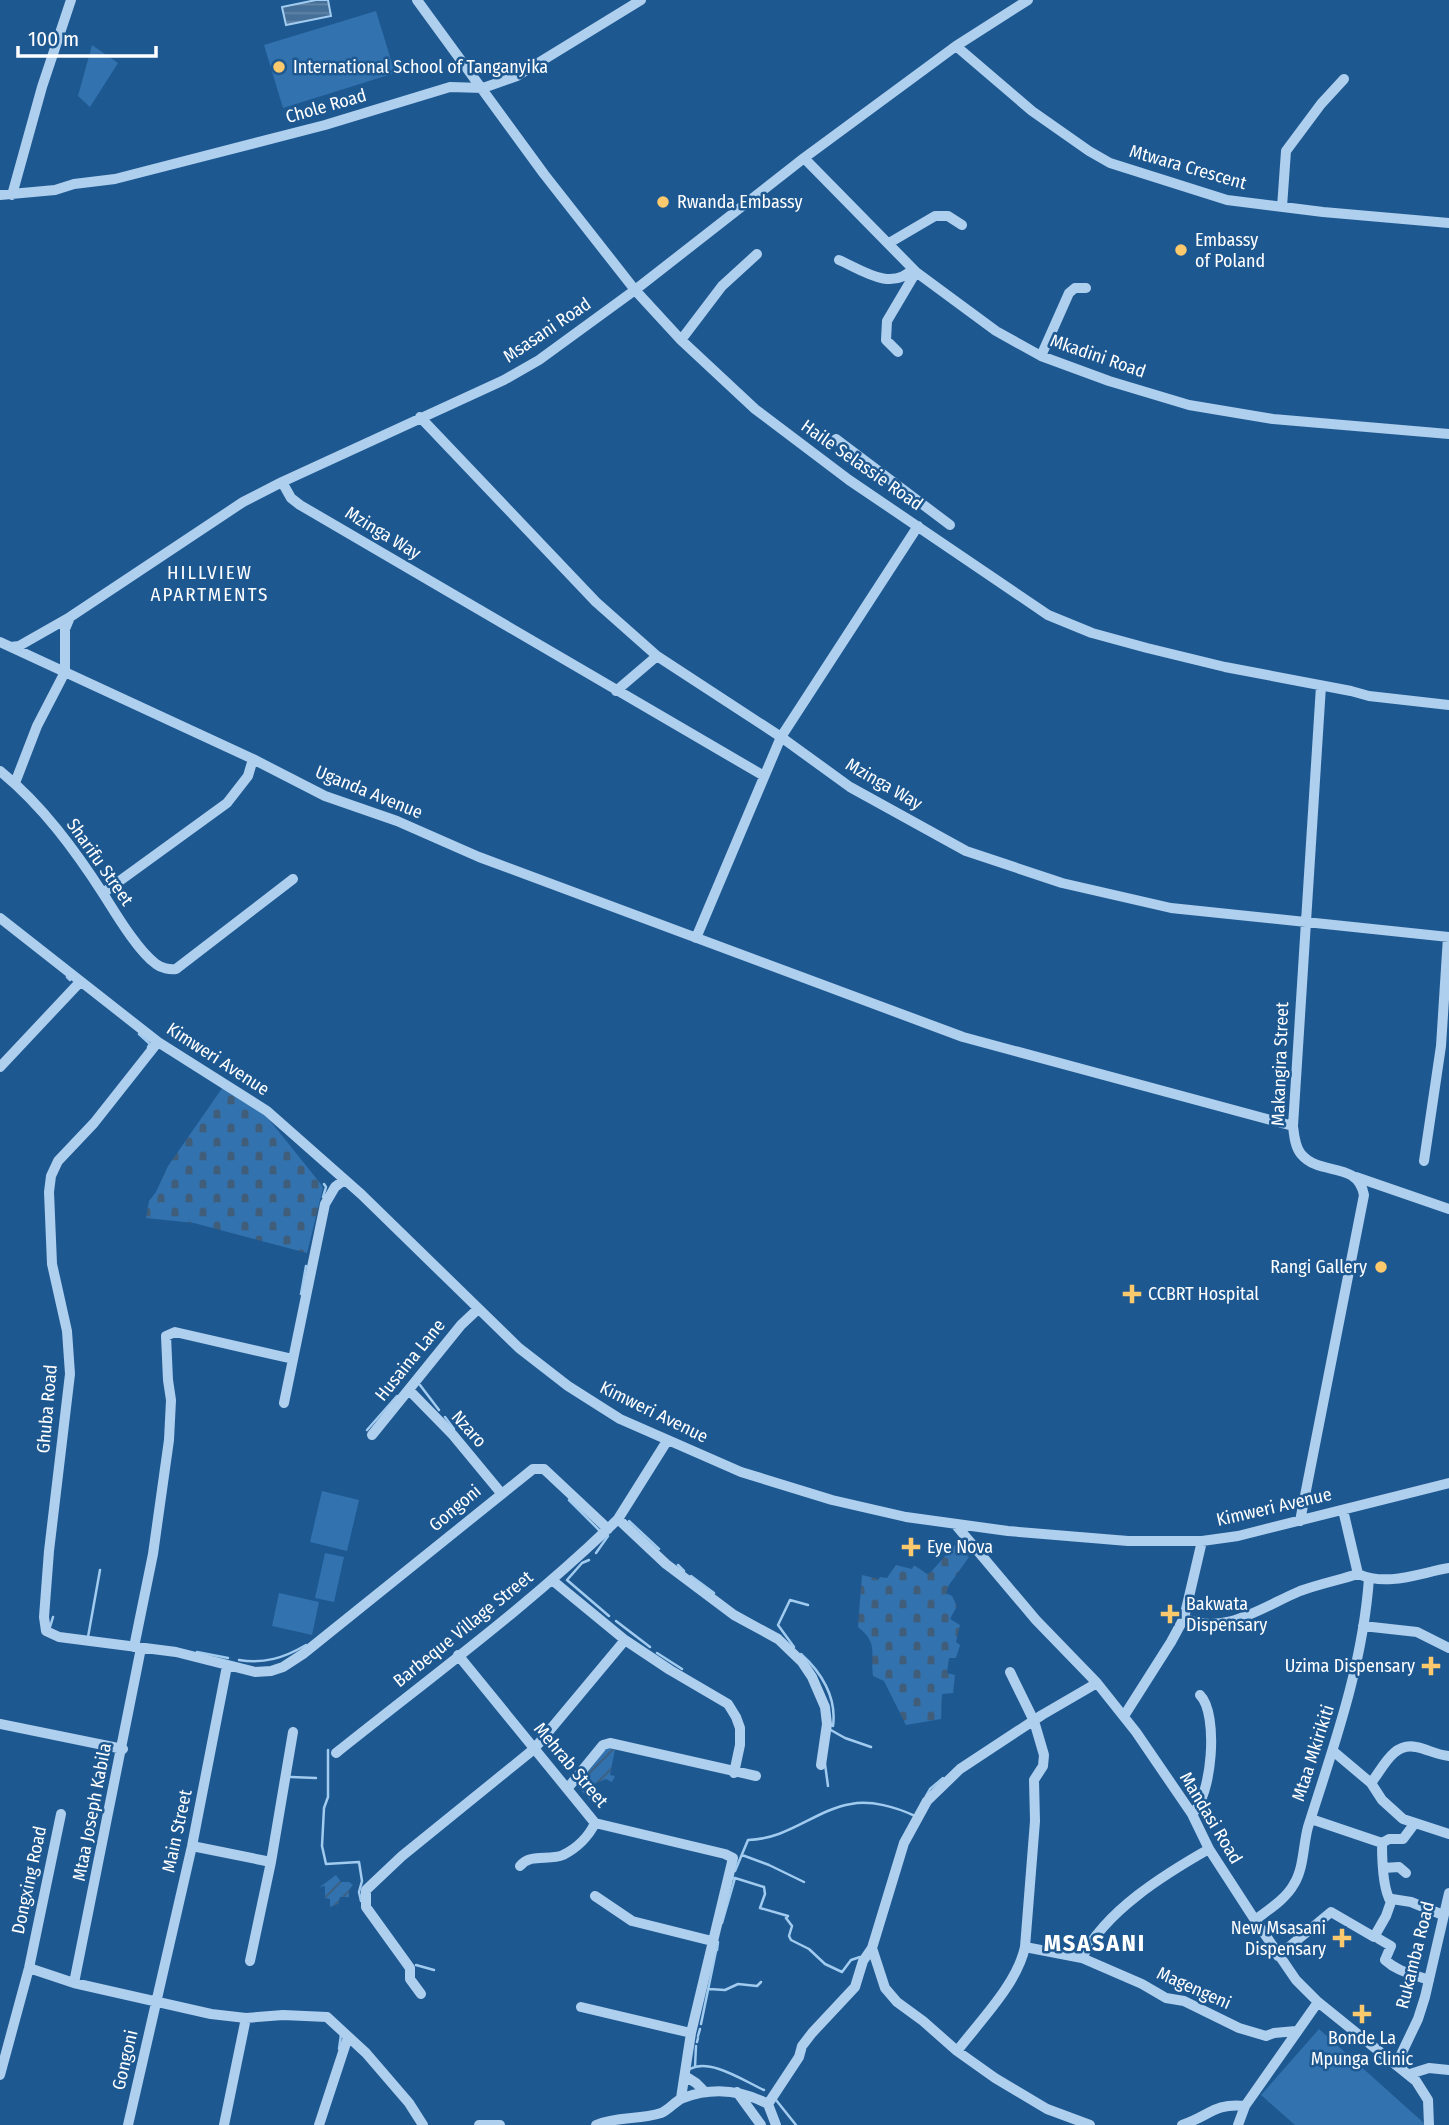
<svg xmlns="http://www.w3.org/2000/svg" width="1449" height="2125" font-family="'Fira Sans Condensed',sans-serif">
<defs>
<pattern id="cemetery-stones" width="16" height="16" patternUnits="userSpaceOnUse" patternTransform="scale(1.75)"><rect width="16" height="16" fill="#3172af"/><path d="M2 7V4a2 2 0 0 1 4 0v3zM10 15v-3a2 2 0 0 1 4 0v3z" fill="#405d79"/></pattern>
<pattern id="garden-furrows" width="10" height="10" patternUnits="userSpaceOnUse" patternTransform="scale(1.75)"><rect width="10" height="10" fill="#3172af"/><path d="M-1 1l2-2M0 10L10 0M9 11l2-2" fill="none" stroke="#405d79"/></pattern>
<pattern id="water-rules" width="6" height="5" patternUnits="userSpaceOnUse" patternTransform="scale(1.75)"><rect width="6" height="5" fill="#466f98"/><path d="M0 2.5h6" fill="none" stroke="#6285a7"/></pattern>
</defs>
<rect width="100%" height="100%" fill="#1e5891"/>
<path fill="#3172af" d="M376,11L395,73L283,108L264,45Z
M92,45L118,63L90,107L78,96Z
M322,1491L359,1500L347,1551L310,1542Z
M325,1553L344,1557L334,1602L315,1598Z
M279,1593L319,1602L312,1635L272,1626Z
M1319,2029L1425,2124L1424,2125H1295L1261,2095Z"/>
<path fill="url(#cemetery-stones)" d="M223,1087L263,1112L320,1183L323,1188L307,1253L194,1223L146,1218L149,1201L156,1192L168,1166Z
M955,1545L969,1557L949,1585L946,1593L952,1596L957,1606L950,1619L960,1625L956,1642L960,1645L956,1658H949L947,1673L955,1675L953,1693L942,1694L941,1719L906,1725L884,1681L873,1676C870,1652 879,1644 858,1627L862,1575L879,1579L880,1577L887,1578L896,1565L912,1569L914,1565L927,1574L930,1573Z"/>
<path fill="url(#garden-furrows)" d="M608,1746L615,1749L610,1775L615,1776L612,1782L606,1779L594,1784L590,1800L577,1786Z
M336,1875L341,1882H349L353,1885L349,1890V1897H340L338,1904L330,1907V1899L325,1898V1886L320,1887Z"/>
<path fill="url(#water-rules)" stroke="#a1cbef" stroke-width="2" d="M316,0H328L331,16L286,25L282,7Z"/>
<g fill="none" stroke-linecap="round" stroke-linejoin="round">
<path stroke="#a1cbef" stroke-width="2.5" d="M67,977L70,980L68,978
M139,1034L150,1044L148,1047
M323,1197L326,1187L324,1184
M301,1294L306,1266
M420,1385L439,1410
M445,1417L454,1429
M367,1430L397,1396
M569,1500L600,1531L599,1532
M629,1521L659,1549
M596,1553L608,1536
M589,1560L582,1563L567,1580L609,1616
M678,1565L684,1571
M691,1576L714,1593
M616,1621L650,1647
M50,1627L53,1617
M88,1637L100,1570
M794,1647L778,1625L790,1600L808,1605
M197,1652L228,1658
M657,1653L682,1669
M801,1654C821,1672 837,1697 833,1726L831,1725
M239,1660C264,1664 284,1658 306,1645
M829,1729L845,1738L871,1747
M328,1750V1797L324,1808L322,1846L326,1864L359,1862L362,1881L359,1892L361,1901
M825,1764L828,1786
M291,1777L316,1778
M926,1796L930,1789L943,1778
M742,1855L769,1865L804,1882
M735,1871L748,1840C789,1839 815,1810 851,1804C871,1800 896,1807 915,1816
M735,1878L764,1887L765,1894L760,1908L788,1916L786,1918L792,1926L789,1936L791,1940L809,1949L825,1964L842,1972L851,1960L860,1957
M722,1923L735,1878H732
M717,1950L718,1942
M416,1965L434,1970
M709,1989L725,1990L738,1984L757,1986L761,1982
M701,2024L716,1951
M698,2036L700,2029
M697,2042L698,2038
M339,2049L341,2035
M695,2067L696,2046
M690,2069C710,2058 744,2081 764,2090
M776,2100L796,2125"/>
<path stroke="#aecfee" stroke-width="10" d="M417,0L544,174L635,290L681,340L755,409L849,480L1048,615L1092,633L1147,648L1225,667L1351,691L1369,696L1449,705
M956,46L1032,111L1089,151L1110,163L1227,200L1323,212L1449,223
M804,158L916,272L996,331L1041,356L1109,381L1189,405L1273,419L1449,434
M0,195L55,190L74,184L115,179L325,125L450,87L483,88L517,76L641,0
M12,195L42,87L71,0
M1282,207L1286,151L1321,104L1344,79
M889,243L935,216H948L962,225
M839,260C862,270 891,292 913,269
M681,340L722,286L757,254
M898,352L886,340L887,321L916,272
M1041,356L1069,293L1075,288H1086
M420,417L596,602L657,656L781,737L850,787L966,851L1062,883L1171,908L1449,937
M836,439L950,525
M282,482L291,498L300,505L764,776
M0,642L253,759L325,796L397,821L479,857L963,1037L1293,1126
M11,647L19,646L70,617L243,502L282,482L504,380L539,360L635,290L804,158L956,46L1028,0
M616,691L657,656
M0,771C42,805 75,850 104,895C116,914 138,951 156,964C161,968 170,970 176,969L293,879
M15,783L37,726L65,672V629L70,617
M103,893L227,803L248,776L253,759
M0,918L158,1042L267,1111L361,1194L519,1348L568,1386L620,1419L741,1472L832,1500L906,1517L1008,1531L1128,1541H1202L1238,1536L1449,1483
M696,938L781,737L918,526
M158,1042L94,1123L58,1161L51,1176L49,1192L52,1264L67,1331L70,1374L49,1551L44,1617L46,1631L59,1637L176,1652L255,1672L271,1671L283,1667L303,1654L533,1469H544L608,1529
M0,1067L80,982
M1424,1161L1441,1046L1448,937
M1356,1177L1449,1209
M409,1390L453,1435L501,1493
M284,1403L325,1204L335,1187L344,1180
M372,1435L461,1325L478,1309
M1343,1510L1358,1574C1388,1587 1419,1573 1449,1568
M618,1519L666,1564L734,1615L778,1639L802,1662L812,1677L825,1707L827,1724L821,1765
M1300,1521L1364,1195C1357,1160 1320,1177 1301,1154C1295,1147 1294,1135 1293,1126L1321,686
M955,1524L1036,1620L1097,1683L1136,1732L1192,1814L1209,1849L1255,1920L1296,1980L1318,2002L1416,2081L1428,2100L1429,2125
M552,1580L625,1640L670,1670L728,1704L736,1717L740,1728V1745L734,1773
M1184,1618C1223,1637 1264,1606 1300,1591C1319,1584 1339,1580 1358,1574
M1363,1626L1417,1632L1449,1648
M134,1647L153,1554L169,1440L171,1400L168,1380L166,1336L175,1332L293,1359
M458,1655L595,1823L725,1854L733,1858L691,2033L681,2098
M1124,1716L1171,1642L1184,1618L1202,1541
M0,1724L123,1749
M1333,1751L1371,1783L1382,1800L1403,1819L1449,1834
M336,1753C431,1677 531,1604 618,1519L667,1441
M1371,1783C1383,1768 1393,1742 1416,1747C1427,1749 1437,1755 1449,1756
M567,1789L603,1745L610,1743L756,1776
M1192,1814C1212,1797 1219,1714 1200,1695
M1311,1819L1382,1843L1389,1839H1403L1415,1823
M1382,1843C1382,1858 1383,1890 1391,1902
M192,1846L271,1862
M520,1866C530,1853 549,1861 563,1855C577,1848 589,1836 595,1823
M1383,1868L1399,1867L1406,1873
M595,1896L632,1921L712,1941
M1255,1920C1268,1910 1286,1899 1294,1884C1304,1868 1303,1845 1308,1827C1334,1745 1363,1665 1369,1578
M1379,1939L1391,1946L1385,1960C1398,1972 1413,1974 1429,1980
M1025,1947L1082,1958L1142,1984L1166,1998L1184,2001L1239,2028L1266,2036L1274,2033L1296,2031
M1278,1956L1331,1912L1374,1937L1386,1916L1392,1899L1411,1902L1443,1915
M1082,1958C1105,1911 1165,1874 1209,1849
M250,1961L271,1862L293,1732
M29,1968L74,1983L211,2014L246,2018L283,2015L327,2017L366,2053L409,2103L423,2125
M74,1983L141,1648
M421,1994L410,1979V1968L366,1907V1890L402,1856L534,1749L625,1640
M581,2007L691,2033
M957,2051C980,2021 1017,1984 1025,1947L1035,1821L1034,1780L1043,1766L1044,1755L1034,1721L1010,1672
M1396,2065L1418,2019L1425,1997L1449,1893
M1410,2074L1429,2068L1449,2070
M0,2075L29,1968L61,1814
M685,2076L696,2083L705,2092
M737,2092L761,2125
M768,2104L799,2057L802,2046L812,2033L855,1987L863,1961L872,1948
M128,2125L192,1846L227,1666
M224,2125L246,2018
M319,2125L348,2037
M479,2125H500
M596,2125C617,2116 640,2120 661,2113C669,2110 675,2101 683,2098C712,2087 741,2090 768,2104L776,2125
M1090,2125L1047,2109L995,2078L957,2051L923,2021L897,2002L885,1988L872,1948L904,1843L927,1801L960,1769L1042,1715L1097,1683
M1182,2125C1210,2116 1213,2103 1245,2106L1318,2002
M1238,2125L1245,2106"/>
</g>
<g fill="#fdc96d" stroke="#1e5891" stroke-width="2.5">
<circle cx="279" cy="67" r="7"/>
<circle cx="663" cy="202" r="7"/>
<circle cx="1181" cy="250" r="7"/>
<circle cx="1381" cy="1267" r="7"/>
<path d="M1128.5 1283.5h7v7h7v7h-7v7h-7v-7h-7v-7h7z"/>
<path d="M907.5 1536.5h7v7h7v7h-7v7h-7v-7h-7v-7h7z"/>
<path d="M1166.5 1603.5h7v7h7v7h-7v7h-7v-7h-7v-7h7z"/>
<path d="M1427.5 1655.5h7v7h7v7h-7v7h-7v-7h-7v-7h7z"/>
<path d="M1338.5 1927.5h7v7h7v7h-7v7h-7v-7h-7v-7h7z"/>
<path d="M1358.5 2003.5h7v7h7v7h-7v7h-7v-7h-7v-7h7z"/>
</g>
<g text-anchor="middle" stroke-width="5" stroke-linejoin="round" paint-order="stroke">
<g font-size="18" fill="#fff" stroke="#1e5891" text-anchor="start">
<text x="293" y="73">International School of Tanganyika</text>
<text x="677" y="208">Rwanda Embassy</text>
<text x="1195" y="246">Embassy<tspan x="1195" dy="21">of Poland</tspan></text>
<text x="1367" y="1273" text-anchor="end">Rangi Gallery</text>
<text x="1148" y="1300">CCBRT Hospital</text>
<text x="927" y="1553">Eye Nova</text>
<text x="1186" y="1610">Bakwata<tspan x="1186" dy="21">Dispensary</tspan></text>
<text x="1415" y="1672" text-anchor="end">Uzima Dispensary</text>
<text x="1326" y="1934" text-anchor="end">New Msasani<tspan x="1326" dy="21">Dispensary</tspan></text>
<text x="1362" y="2044" text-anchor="middle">Bonde La<tspan x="1362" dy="21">Mpunga Clinic</tspan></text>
</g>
<g font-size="18" fill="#fff" stroke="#1e5891">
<text transform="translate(326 106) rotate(-16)" y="6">Chole Road</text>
<text transform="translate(1188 167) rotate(16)" y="6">Mtwara Crescent</text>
<text transform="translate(547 330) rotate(-34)" y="6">Msasani Road</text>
<text transform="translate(1098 356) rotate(19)" y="6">Mkadini Road</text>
<text transform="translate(862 465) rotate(35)" y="6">Haile Selassie Road</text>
<text transform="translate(383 533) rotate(31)" y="6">Mzinga Way</text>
<text transform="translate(884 784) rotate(30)" y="6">Mzinga Way</text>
<text transform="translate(369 792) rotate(22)" y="6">Uganda Avenue</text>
<text transform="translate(100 862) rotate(55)" y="6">Sharifu Street</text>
<text transform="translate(218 1059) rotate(33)" y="6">Kimweri Avenue</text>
<text transform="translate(1280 1064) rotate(-88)" y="6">Makangira Street</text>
<text transform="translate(410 1360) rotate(-51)" y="6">Husaina Lane</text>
<text transform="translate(47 1409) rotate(-85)" y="6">Ghuba Road</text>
<text transform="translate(654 1412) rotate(26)" y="6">Kimweri Avenue</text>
<text transform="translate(469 1429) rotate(48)" y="6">Nzaro</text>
<text transform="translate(1274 1507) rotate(-13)" y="6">Kimweri Avenue</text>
<text transform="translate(455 1508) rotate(-40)" y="6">Gongoni</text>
<text transform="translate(463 1629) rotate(-39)" y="6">Barbeque Village Street</text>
<text transform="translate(1313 1753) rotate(-72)" y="6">Mtaa Mkirikiti</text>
<text transform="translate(571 1765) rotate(50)" y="6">Mehrab Street</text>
<text transform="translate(92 1812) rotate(-79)" y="6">Mtaa Joseph Kabila</text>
<text transform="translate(1211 1818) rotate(59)" y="6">Mandasi Road</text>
<text transform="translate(177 1831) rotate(-78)" y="6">Main Street</text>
<text transform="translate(29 1880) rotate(-78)" y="6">Dongxing Road</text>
<text transform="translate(1415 1955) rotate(-76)" y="6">Rukamba Road</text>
<text transform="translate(1194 1988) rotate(24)" y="6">Magengeni</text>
<text transform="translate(125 2060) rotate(-77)" y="6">Gongoni</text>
</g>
<g font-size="19" letter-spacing="2" fill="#fff" stroke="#1e5891">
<text x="210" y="579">HILLVIEW<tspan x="210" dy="22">APARTMENTS</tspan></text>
</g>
<g font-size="24" font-weight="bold" letter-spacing="2" fill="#fff" stroke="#1e5891">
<text x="1095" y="1951">MSASANI</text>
</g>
</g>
<path d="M18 46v10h138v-10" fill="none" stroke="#ffffff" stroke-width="3.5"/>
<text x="28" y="46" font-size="21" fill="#ffffff" stroke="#1e5891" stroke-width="5" paint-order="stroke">100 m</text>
</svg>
